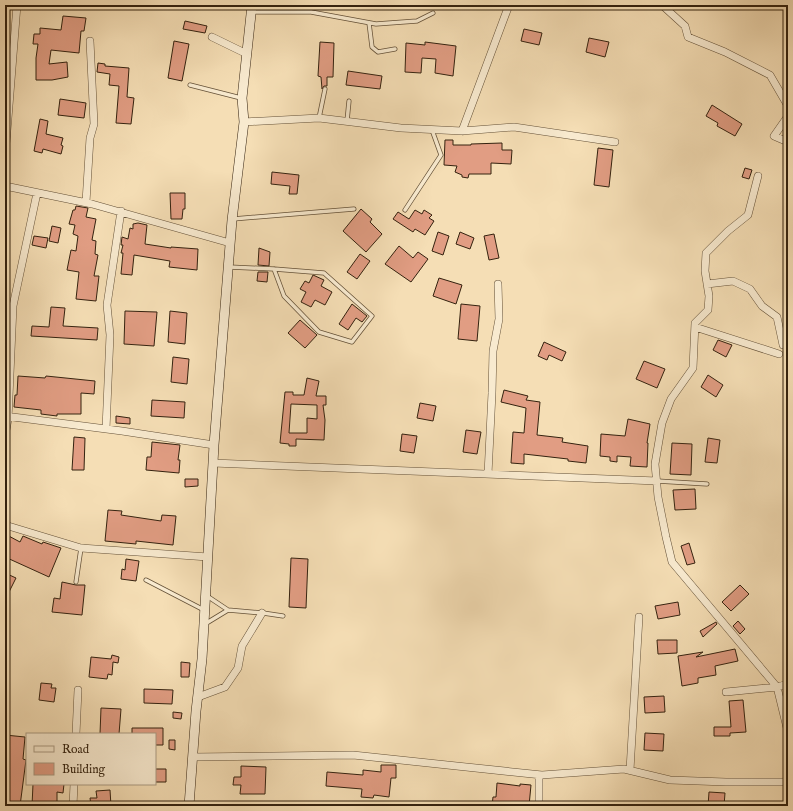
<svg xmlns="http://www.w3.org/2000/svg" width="793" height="811" font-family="'IM FELL English',serif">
<rect width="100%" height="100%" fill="#f5deb5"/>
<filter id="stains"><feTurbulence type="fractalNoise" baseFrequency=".005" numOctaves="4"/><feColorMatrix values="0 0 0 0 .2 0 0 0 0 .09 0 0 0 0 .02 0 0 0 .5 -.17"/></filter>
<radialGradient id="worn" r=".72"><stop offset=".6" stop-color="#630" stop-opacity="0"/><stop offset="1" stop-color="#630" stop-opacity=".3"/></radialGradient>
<path fill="#e19d83" stroke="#34220f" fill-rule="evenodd" d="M63,16L86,18L84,31H81L79,53L51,50L49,64L67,62L68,77L52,80H36V58L38,44H33L34,34H40V28L61,30Z
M185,21L207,26L205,33L183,29Z
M524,29L542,33L539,45L521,41Z
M589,38L609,42L605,57L586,52Z
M174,41L189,44L182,81L168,78Z
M320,42L334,43L333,77H327V86H324L322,89L321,77L318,76Z
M425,42L456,46L453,76L435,73L436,59L422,58L421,73L405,72L406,43L425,45Z
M98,63L105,64V66L129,68L127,97L134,98L131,124L116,123L119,86L109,85L110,74L97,72Z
M348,71L382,76L380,89L346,85Z
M60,99L86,103L84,118L58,115Z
M712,105L742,124L735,136L717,126L718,123L706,116Z
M40,119L48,121L46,134L63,138L61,145L63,146L61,154L43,149L42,153L34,151Z
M445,140H453V145H471V144L502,143V150H512L511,164L491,163V174H469L468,178L462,177V175L455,172L457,166L444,165Z
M598,148L613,150L609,187L594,185Z
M745,168L752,170L749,179L742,177Z
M272,172L299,175L297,194H289L290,186L271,184Z
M170,193H185V209H183L182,219H171Z
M76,206L88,208L86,217L96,219L92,240L96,241L95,254L98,255L94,276H99L96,301L76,299L79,272L67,270L71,250L76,251L78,236L73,234L75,225L69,224L73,210H75Z
M361,209L372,219L370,222L382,234L366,252L343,231Z
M415,210L422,214L424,210L432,215L429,218L434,221L425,235L415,229L413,232L393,219L398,212L409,219Z
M138,223L147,225L145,244L171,248V247L198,249L197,270L169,267L170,261L134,255L132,275L121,274L123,253H121L123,245H121L122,237L128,239L130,228L133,229V224Z
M52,226L61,228L58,243L49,241Z
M438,232L449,236L443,255L432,251Z
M460,232L474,238L470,249L456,244Z
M494,234L499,258L489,260L484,236Z
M34,236L48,238L46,248L32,245Z
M399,246L413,258L418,252L428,259L411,282L385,264Z
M259,248L270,252L269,266L258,265Z
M360,254L370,261L357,279L347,272Z
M258,272H268L267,282L257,281Z
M313,275L324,280L321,286L332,292L325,305L315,300L311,307L301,302L306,292L300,289L305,281L309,283Z
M439,278L462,285L456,304L433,296Z
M352,304L367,316L362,322L356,318L348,330L339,324Z
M461,304L480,306L477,341L458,339Z
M51,307L65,308L63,326L98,328L97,340L31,336L32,326L49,327Z
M125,311L157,312L154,346L124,344Z
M170,311L187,313L185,344L168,342Z
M300,320L317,335L305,348L288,333Z
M718,340L732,345L726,357L713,350Z
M544,342L566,352L562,361L549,355L547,360L538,356Z
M173,357L189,359L187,384L171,382Z
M644,361L665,369L657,388L636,379Z
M708,375L723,385L716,397L701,387Z
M18,376L45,378L46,376L95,381L94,394L81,393V414H57V416L41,414V410L14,407L15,395H17Z
M307,378L319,381L316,396H326V405H323L325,420L324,440L296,439V446H289V444L280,443L285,392H293V395H304ZM291,404L317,405V419L307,418V433H289Z
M504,390L528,396L526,400L540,402L537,435L563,438L562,442L588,446L586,463L568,461V459L524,454V464L511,463L513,432L524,433L526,408L501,402Z
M152,400L185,402L184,418L151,416Z
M420,403L436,406L433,421L417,418Z
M116,416L130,418V424L116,423Z
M628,419L650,424L647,443H648L647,467L630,466L631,457L617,456V462L610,461V457L600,456L601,434L625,436Z
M466,430L481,432L477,454L463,452Z
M402,434L417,436L414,453L400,451Z
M74,437L85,438L84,470H72Z
M708,438L720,440L717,463L705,462Z
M152,442L180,445L178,460H180L179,473L146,470L147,457H151Z
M672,443L692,444L691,475L670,474Z
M185,479H198V486L185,487Z
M695,489L696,509L675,510L673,490Z
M108,510L122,511L121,515L161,521L162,515L176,516L173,545L136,541V544L105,541Z
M5,534L20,542L23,536L42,544L43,542L61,548L49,577L5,557Z
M689,543L695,563L687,565L681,546Z
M291,558L308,559L306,608L289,607Z
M126,559L139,561L136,581L121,579L122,569L125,570Z
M5,573L16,578L5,600Z
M62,582L76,585H85L82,615L52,612L54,598L60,599Z
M740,585L749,594L731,611L722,602Z
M678,602L680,615L658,619L655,606Z
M738,621L745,629L740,634L733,626Z
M716,622L717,624L703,637L700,631Z
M657,640H677V653L658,654Z
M735,649L738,661L715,666L716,675L698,678V683L682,686L678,656L703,652L696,657Z
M112,655L119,657L118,663L113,662L112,675L108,674L107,679L89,677L91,657L111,659Z
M181,662L190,663L189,677H181Z
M41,683L52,684L51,688H56L54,702L39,700Z
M144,689L173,690L172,704L144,703Z
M664,696L665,712L645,713L644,697Z
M743,700L746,732L730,733V736H714V727H731L729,701Z
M101,708L121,709L119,734H100Z
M173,712L182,713L181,719L173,718Z
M132,728H163V745H155V734H132Z
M645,733L664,734L663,751L644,750Z
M5,735L25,737L23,759L26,760L20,806H5Z
M169,740H175V750L169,749Z
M381,765H396V778H391L389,797L374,795L373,798L361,797L362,789L326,786L327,772L363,775V770L381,772Z
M241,766L266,767L265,794H240L241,785H233L234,777H241Z
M155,769H166V782H155Z
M497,783L520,786V784L531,785L529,806L508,804V806H492L493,797H496Z
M33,784H64L63,793L57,792V806H32Z
M110,790L111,806H91L90,798H97L96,791Z
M709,792L725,793L724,806H708Z"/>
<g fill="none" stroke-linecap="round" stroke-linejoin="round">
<defs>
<path id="service" d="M252,12H311L376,24L417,21L433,13
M369,23L372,47L378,52L395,49
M190,85L241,98
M319,118L325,89
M347,121L349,101
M405,210L441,155L432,130
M233,219L354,209
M229,267L274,269L324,273L372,316L352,342L319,332L284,296L274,269
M657,481L707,484
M146,580L204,610
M76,582L81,548
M207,596L228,610
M205,624L228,610L263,613L283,616"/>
<path id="minor" d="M662,5L685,26L688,37L725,52L770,75L788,106
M212,37L247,54
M788,116L774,136L788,142
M244,122L319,118L401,128L462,131L514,127L615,142
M462,131L509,5
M5,156L17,5
M5,186L92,204L230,243
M86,202L90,138L94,124L90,41
M707,284L733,281L750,289L762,306L777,317L783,345
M695,327L779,354
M5,416L122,431L214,445
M106,429L110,335L107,305L121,211
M5,436L8,419L13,306L37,193
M213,463L657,481
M488,474L492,393L493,351L499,319L498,284
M5,525L81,548L208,557
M788,684L777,687L788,732
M726,692L777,687L672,562L666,537L658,497L655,464L662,423L671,399L693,368L695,323L708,310L709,296L705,271L706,253L728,231L748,215L758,176
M198,697L225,687L238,668L242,646L262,613
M76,734L78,690
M193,757L353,755L542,775L624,769L670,780L726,782H783L788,781
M630,770L639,617
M539,775V806
M73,806L74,784"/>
<path id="secondary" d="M189,806L196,711L202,659L214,445L232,220L244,122L242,98L252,5"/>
</defs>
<use href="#service" stroke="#645138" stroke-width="5"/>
<use href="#minor" stroke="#645138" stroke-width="8"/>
<use href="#secondary" stroke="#34220f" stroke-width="10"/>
<use href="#service" stroke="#f8eacf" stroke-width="3.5"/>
<use href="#minor" stroke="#f8eacf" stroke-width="7"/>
<use href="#secondary" stroke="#f8eacf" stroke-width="9"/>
</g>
<rect width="793" height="811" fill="none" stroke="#f5deb5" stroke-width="20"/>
<rect x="6" y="6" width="781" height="799" fill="none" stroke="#34220f" stroke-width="2"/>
<rect x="10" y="10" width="773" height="791" fill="none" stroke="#34220f"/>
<rect x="26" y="733" width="130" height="52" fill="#f8eacf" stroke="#aa9a82"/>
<rect x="34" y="746" width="20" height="6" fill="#f8eacf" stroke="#aa9a82"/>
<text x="62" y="753" font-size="12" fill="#34220f">Road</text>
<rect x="34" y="763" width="20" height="12" fill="#e19d83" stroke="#aa9a82"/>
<text x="62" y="773" font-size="12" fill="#34220f">Building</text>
<rect width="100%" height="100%" filter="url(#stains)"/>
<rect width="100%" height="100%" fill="url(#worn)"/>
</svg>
